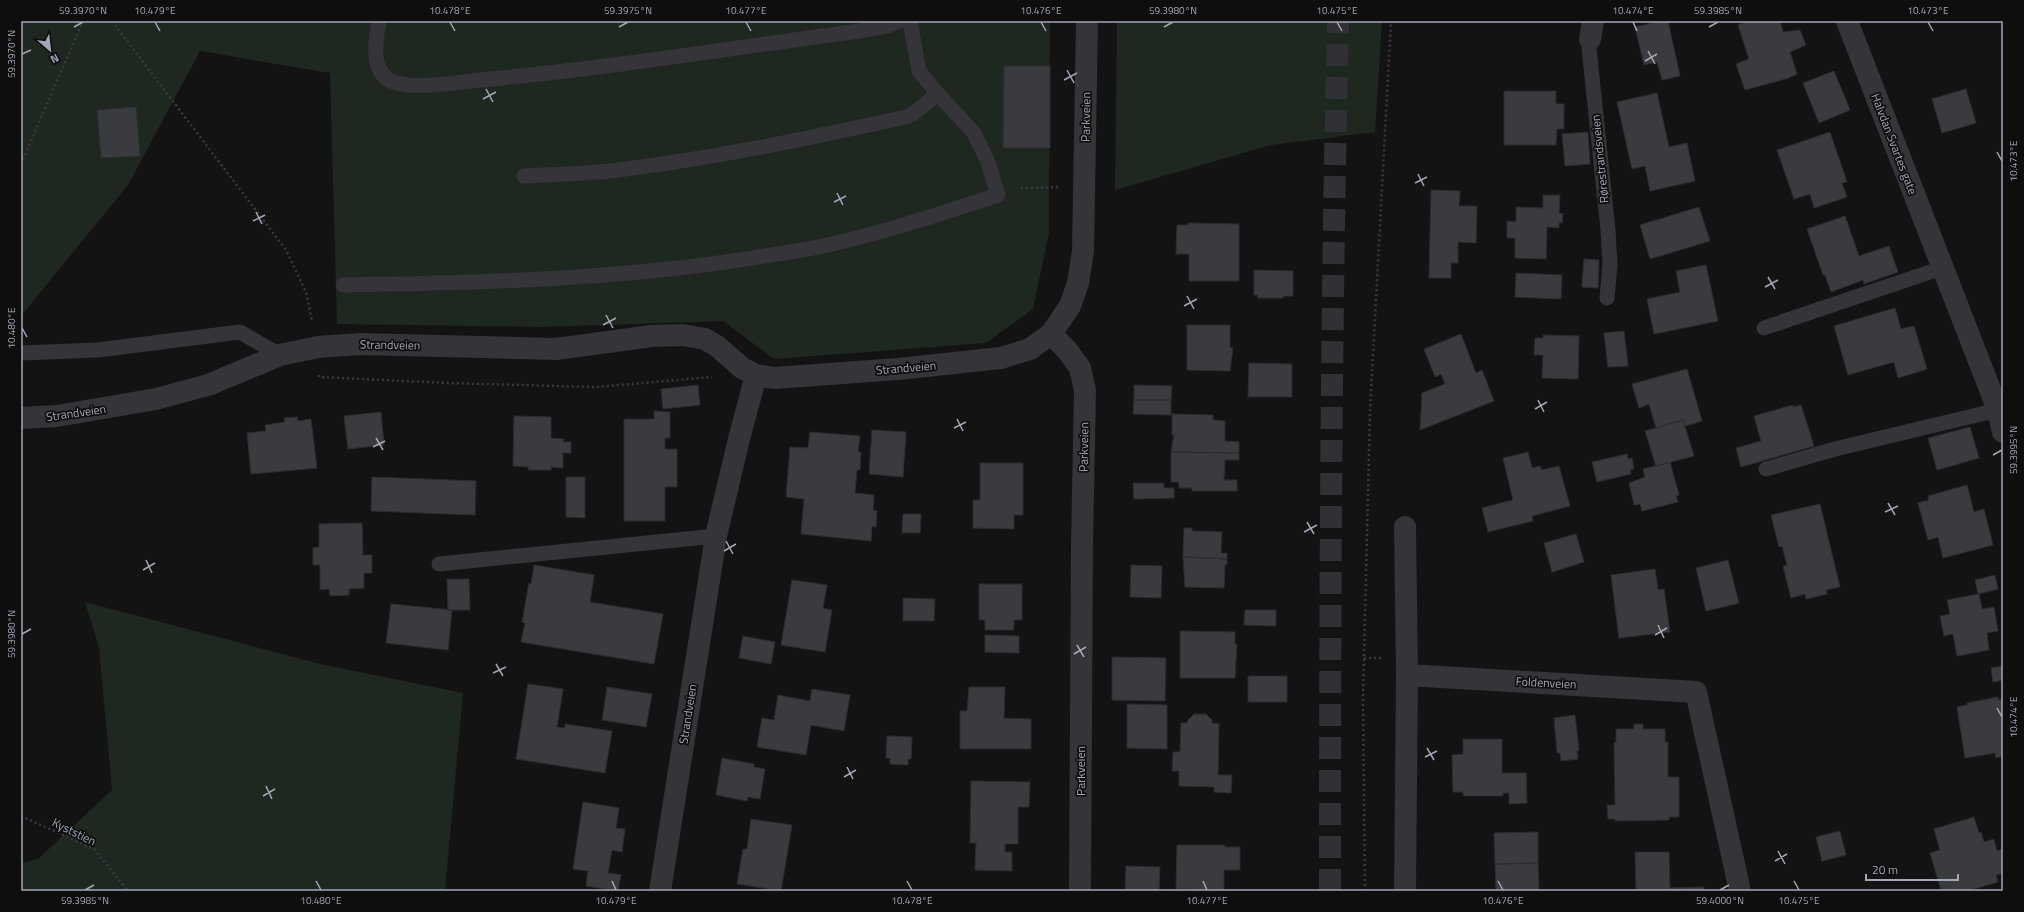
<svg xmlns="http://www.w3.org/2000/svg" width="2024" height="912" font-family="'Titillium Web',sans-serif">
<rect width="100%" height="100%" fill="#131314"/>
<path fill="#1f2721" d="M21,21H1050L1049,233L1033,309L986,343L774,359L723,321L538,327L337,324L330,73L200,51L128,185L21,316Z
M1117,21H1382L1375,132L1271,145L1115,190Z
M85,602L320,664L463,693L445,891H21V863L38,859L112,790L99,648Z"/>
<path fill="#3a3b3f" stroke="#2d2d30" d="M1660,21H1668L1680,76L1662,80L1657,62L1644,65L1635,27Z
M1748,21H1780L1783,32L1800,30L1806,45L1790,52L1797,74L1789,78L1745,90L1736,64L1749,59L1738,25Z
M1004,66H1050V148H1003Z
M1834,71L1850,110L1819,123L1803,83Z
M1966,89L1976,123L1942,133L1932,99Z
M1504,91H1556V104H1564V129H1557L1556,145H1504Z
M1657,93L1669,147L1687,143L1695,181L1650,191L1645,166L1632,169L1617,102Z
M136,107L140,156L101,158L97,110Z
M1588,132L1590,164L1565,166L1562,134Z
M1830,132L1847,182L1842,183L1847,197L1814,208L1810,194L1794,199L1777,150Z
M1431,190L1460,191L1459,206H1477L1476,243L1458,242V263H1451V278H1429Z
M1543,195H1560L1559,213L1563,214L1562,223H1559V228L1547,227L1546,259L1515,258V238H1507V221L1516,222V207L1543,208Z
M1699,207L1710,241L1650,259L1640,225Z
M1845,216L1859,256L1889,246L1898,272L1864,284L1863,280L1831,292L1825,275H1823L1807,229Z
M1188,223L1239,224V281H1189V254H1176L1177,225H1188Z
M1584,259L1599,260L1598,288L1582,287Z
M1706,265L1718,321L1654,334L1647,299L1680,292L1676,271Z
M1254,270L1293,271V296H1284L1283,298H1258V295H1254Z
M1516,273L1562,275L1561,299L1515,297Z
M1895,308L1901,329L1914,326L1927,369L1898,378L1894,362L1848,375L1834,326Z
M1187,325H1230V347L1233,348L1230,371L1187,370Z
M1624,331L1628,366L1608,367L1604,333Z
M1461,334L1476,373L1482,370L1494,401L1420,430L1422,393L1445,384L1441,374L1435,377L1424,349Z
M1543,335L1579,336L1578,379L1542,378L1543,355H1534L1535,338H1543Z
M1249,363L1292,364V397H1248Z
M1687,369L1702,421L1685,426L1683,420L1656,428L1649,404L1639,408L1632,384Z
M698,385L700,405L663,409L661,389Z
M1134,385L1172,386L1171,400H1134Z
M1134,400H1171V415L1133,414Z
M1793,405V407L1801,405L1814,446L1741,467L1736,448L1761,441L1754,416Z
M654,411L670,412V438H665V449H677V487H665V521H624V419H654Z
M381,412L384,445L348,449L344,416Z
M1172,414L1213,415V420L1225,421V441L1239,442V453L1171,452L1174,435H1172Z
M514,416L551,417V438L564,439L563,442H571V453H563V468L551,467V470H529L528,467L513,466Z
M297,417L298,421L311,419L317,468L251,474L247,433L266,431L265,425L285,422L284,418Z
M1683,420L1694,456L1656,466L1645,431Z
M1970,427L1979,458L1937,470L1928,438Z
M872,430L906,432L903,477L869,474Z
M810,432L860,436L858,452H861L860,470H857L855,493L874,495L873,510L877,511L876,527L872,526L871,541L801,534L804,499L786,497L790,447L808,448Z
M1171,452L1239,453V460H1225L1224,480H1237V491H1192V488H1179V482H1171Z
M1528,452L1532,468L1540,466L1542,470L1559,466L1570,506L1532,516L1533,521L1488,532L1482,508L1513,500L1503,458Z
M1627,454L1628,459L1632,458L1634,469L1630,470L1631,474L1597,482L1592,462Z
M1670,462L1679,495L1676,496L1678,502L1642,511L1640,504L1634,505L1629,483L1645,477L1643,469Z
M980,463H1023V515H1014V529L973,528V500H980Z
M372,477L476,481L475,515L371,511Z
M566,477H585V518L566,517Z
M1133,483H1164V488H1174V498L1134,499Z
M1967,485L1974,512L1984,509L1993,545L1943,558L1938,537L1928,540L1918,503L1929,500L1928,496Z
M1820,504L1840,587L1826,590L1827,594L1806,599L1805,594L1791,598L1783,566L1787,565L1782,546L1779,547L1771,515Z
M903,514H921L920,533H902Z
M362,523L363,555H372V573H364V588L349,589V595L330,596L329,589L320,590V565H313V548L319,547V524Z
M1184,528H1192V531L1222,532L1221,553H1227V559L1183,557Z
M1576,534L1584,562L1552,572L1544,543Z
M1183,557L1227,559V565L1225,564L1224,588L1185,587Z
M1728,560L1739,603L1706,611L1696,568Z
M534,565L594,575L590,602L663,614L654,664L521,642L525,623L522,622L529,583L531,584Z
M1131,565L1162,566L1161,598L1130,597Z
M1655,569L1658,590L1664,589L1670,632L1619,638L1611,575Z
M1995,575L1998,589L1978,594L1975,580Z
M447,579H469L470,610H448Z
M792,580L827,585L823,608L832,610L825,652L781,645Z
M979,584H1022V620H1014V630H985V620H979Z
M1979,594L1982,609L1994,607L1998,631L1987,633L1989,650L1957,656L1953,634L1944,636L1940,616L1950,614L1947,600Z
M903,598L935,599L934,621H903Z
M391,604L452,610L448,650L386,643Z
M1245,610H1276V626L1244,625Z
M1180,631L1235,632V644L1237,645L1235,678H1180Z
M985,635L1019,636V653L985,652Z
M743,636L775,642L771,664L739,658Z
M1112,657L1166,658L1165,701L1112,700Z
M2003,666V680L1993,682L1991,668Z
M1248,676H1287V702H1248Z
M528,684L563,689L557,727L565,728V724L612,731L605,773L516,759Z
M607,687L652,694L646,727L602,720Z
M969,687H1005L1004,718L1031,719V749H960V711H967Z
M812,689L850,695L844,731L811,725L806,755L757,747L762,718L774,720L778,695L810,701Z
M1998,697V700L2003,699V756L1996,758L1995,753L1965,758L1957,707L1967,705V703Z
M1127,704L1167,705V749L1127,748Z
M1194,714H1206L1212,720V723L1219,724L1218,775H1232L1231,793L1214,792V787L1179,786V771H1172L1173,752H1180L1181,723H1187L1188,720Z
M1575,715L1579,750L1577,751L1578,759L1561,761L1560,753H1557L1554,718Z
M1634,724H1643V729H1665V742H1668V777H1679V817H1669V820L1615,821V819H1608L1607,805H1615L1614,743L1616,742V729H1634Z
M887,736L912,737L911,759H908V765L890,764V758H886Z
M1463,739H1502V773H1526L1527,803L1509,804V793H1503V796H1463V792H1453L1452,755L1463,754Z
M722,758L754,764V767L765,769L760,799L748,797L747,801L716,795Z
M971,781L1030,782L1029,807H1018V844H1005V852H1012V871L975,870L976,843H970Z
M583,802L619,808L616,828L625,829L622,852L612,850L608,873L621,875L618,891L586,886L588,871L573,869Z
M1974,817L1979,833L1981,832L1984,842L1994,839L1997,851L2002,849L2003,873L1996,875L1998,882L1967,891H1945V889L1941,890L1930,853L1940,850L1934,829Z
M751,819L792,825L781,891L737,884L743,849H747Z
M1840,831L1846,855L1822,861L1816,837Z
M1538,832V863L1495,864L1494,833Z
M1177,845H1225L1224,847H1240V870H1224V890L1176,889Z
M1635,852H1669L1670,888L1704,887V891H1636Z
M1538,863L1539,891H1496L1495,864Z
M1126,866L1160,867L1159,891H1125Z"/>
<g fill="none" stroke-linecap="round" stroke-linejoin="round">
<path stroke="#303134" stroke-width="22" stroke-dasharray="22 11" stroke-linecap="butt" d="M1330,891C1330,601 1331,311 1338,21"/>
<path stroke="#3a3a40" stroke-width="2.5" stroke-dasharray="2 3" stroke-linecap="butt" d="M112,21L286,250L306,292L312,321
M21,164L83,21
M1021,188L1058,187
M319,375V377L447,383L596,387L712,377
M1364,658H1381
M21,816L94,849L128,891
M1365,891L1363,698L1370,411L1391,21"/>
<path stroke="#343439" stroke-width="15" d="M379,21C376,39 370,69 389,80C406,91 460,82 481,80C608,68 734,48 859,31L887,26L899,21
M1590,39L1589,48L1608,230L1610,264L1607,298
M524,176C555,174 587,174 618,170C715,158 810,138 906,117L914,113L938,94
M343,285C482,283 622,279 759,257C783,253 808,250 832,244C888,231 943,213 998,195L988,162L974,133L938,94L919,71L910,21
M1764,328L1942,268
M21,353L98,350L240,332L280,355
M1766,469L1835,449L1998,410
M439,564L716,536"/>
<path stroke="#343439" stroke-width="22" d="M1847,21L1998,410L2003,432
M1590,39L1593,21
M21,418L57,416L156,399L208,385L280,355L318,347L360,344L556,349L652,336L682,335L705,339L717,346L742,368L756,375L774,378L898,369L1001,358L1030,349L1051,334
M1405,527L1407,675
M660,891L716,536L739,439L756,375
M1080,891L1082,545L1085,390L1080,368L1067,350L1051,334L1070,306L1078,283L1083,251L1087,21
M1405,891L1407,675L1696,692L1740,891"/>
</g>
<path fill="none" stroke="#a4a7b5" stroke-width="1.5" d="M155,22L160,31M450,22L455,31M746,22L751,31M1041,22L1046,31M1337,22L1342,31M1633,22L1637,31M1928,22L1933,31M74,27L83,22M619,27L628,22M1164,27L1173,22M1709,27L1718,22M1648,51L1655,64M22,54L31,50M1645,61L1657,54M1067,70L1074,83M1064,80L1077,73M486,89L493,102M483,99L496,92M1997,152L2002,161M1418,174L1424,186M1415,183L1427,177M837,193L843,205M834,202L846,196M256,212L262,224M253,221L265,215M1768,277L1775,289M1765,287L1778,280M1187,296L1194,309M1184,306L1197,299M606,315L613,328M603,325L616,318M22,328L27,337M1538,400L1544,412M1535,409L1547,402M957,419L963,431M954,428L966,422M376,438L383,450M373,447L385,441M1993,455L2002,450M1888,503L1895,515M1885,512L1898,506M1307,522L1314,534M1304,532L1317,525M726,541L733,554M724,551L736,544M146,560L152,573M143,570L155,563M1658,625L1664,638M22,634L31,629M1655,635L1667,628M1077,645L1084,657M1074,654L1086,647M496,664L503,676M493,673L506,667M1997,708L2002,717M1427,748L1434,760M1425,757L1437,751M847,767L853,779M844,777L856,770M266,786L272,799M263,796L275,789M1778,851L1785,864M1775,861L1787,854M316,881L321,890M612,881L616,890M907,881L912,890M1203,881L1207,890M1498,881L1503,890M1794,881L1799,890M85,890L94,885M1720,890L1729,885"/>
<g text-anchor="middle" stroke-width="3.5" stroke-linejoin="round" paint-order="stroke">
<g font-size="12" fill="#a4a7b5" stroke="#0e0e0f">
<text transform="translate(1086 117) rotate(-89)" y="4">Parkveien</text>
<text transform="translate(1894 144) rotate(69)" y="4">Halvdan Svartes gate</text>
<text transform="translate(1600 159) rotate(-96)" y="4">Rørestrandsveien</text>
<text transform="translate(390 345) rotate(1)" y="4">Strandveien</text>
<text transform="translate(906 368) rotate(-5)" y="4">Strandveien</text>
<text transform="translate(76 413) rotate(-8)" y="4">Strandveien</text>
<text transform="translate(1084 447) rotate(-89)" y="4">Parkveien</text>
<text transform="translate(1546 683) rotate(3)" y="4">Foldenveien</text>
<text transform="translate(688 714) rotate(-81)" y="4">Strandveien</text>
<text transform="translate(1081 771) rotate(-90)" y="4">Parkveien</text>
<text transform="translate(74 832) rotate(26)" y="4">Kyststien</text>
</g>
</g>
<rect width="2024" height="912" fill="none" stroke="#0e0e0f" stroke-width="44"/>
<g transform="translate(50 50) rotate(152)" stroke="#0e0e0f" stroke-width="3" paint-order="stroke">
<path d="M0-3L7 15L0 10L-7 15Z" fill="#a4a7b5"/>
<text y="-6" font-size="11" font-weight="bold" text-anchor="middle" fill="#a4a7b5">N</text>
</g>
<path d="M1866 874v6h92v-6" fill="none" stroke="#a4a7b5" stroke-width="2"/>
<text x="1872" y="874" font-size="12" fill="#a4a7b5" stroke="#0e0e0f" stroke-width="3" paint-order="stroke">20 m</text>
<rect x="22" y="22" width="1980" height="868" fill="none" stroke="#a4a7b5" stroke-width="1.5"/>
<g font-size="10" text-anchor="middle" fill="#a4a7b5">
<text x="83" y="14">59.3970°N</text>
<text x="155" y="14">10.479°E</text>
<text x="450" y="14">10.478°E</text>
<text x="628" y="14">59.3975°N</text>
<text x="746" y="14">10.477°E</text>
<text x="1041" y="14">10.476°E</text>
<text x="1173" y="14">59.3980°N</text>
<text x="1337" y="14">10.475°E</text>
<text x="1633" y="14">10.474°E</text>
<text x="1718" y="14">59.3985°N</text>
<text x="1928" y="14">10.473°E</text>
<text transform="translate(11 54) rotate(-90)" y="4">59.3970°N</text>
<text transform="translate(2013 161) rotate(-90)" y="4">10.473°E</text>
<text transform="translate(11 328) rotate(-90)" y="4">10.480°E</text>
<text transform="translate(2013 450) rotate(-90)" y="4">59.3995°N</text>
<text transform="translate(11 634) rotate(-90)" y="4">59.3980°N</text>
<text transform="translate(2013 717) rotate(-90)" y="4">10.474°E</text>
<text x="85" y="904">59.3985°N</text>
<text x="321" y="904">10.480°E</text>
<text x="616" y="904">10.479°E</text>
<text x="912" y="904">10.478°E</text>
<text x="1207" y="904">10.477°E</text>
<text x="1503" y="904">10.476°E</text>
<text x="1720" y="904">59.4000°N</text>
<text x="1799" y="904">10.475°E</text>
</g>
</svg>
